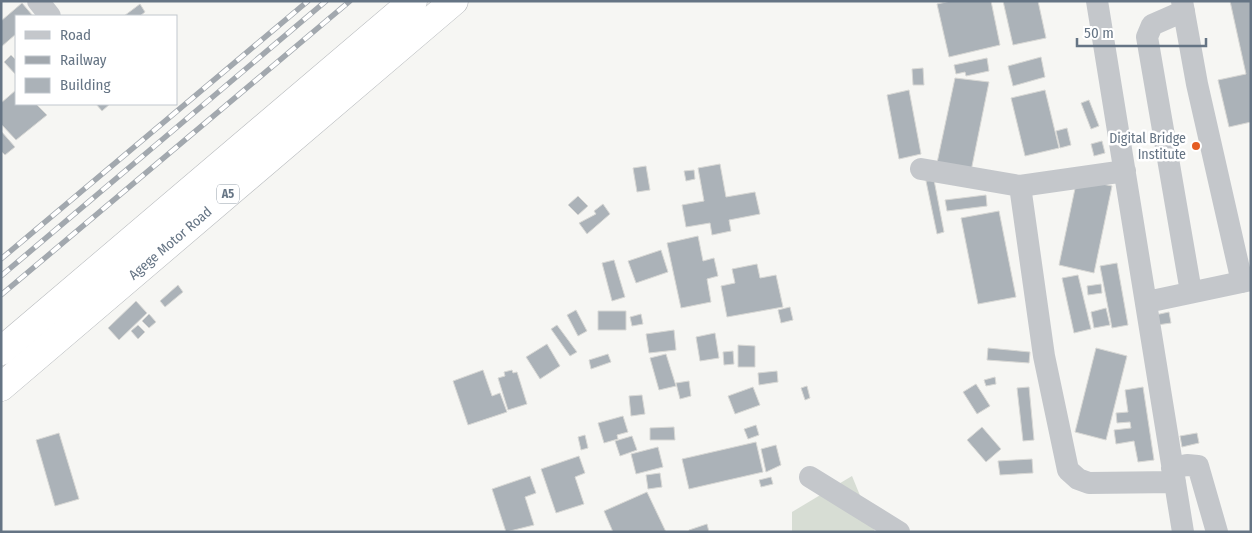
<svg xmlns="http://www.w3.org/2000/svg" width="1252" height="533" font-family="'Fira Sans Condensed',sans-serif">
<rect width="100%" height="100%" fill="#f6f6f3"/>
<path fill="#d7ddd4" d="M852,476L875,532H792V512Z"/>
<path fill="#abb2b8" stroke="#d8d8d5" d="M951,1H991L1000,45L949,57L937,4Z
M1003,1H1038L1046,38L1013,45Z
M1230,1H1251V122L1229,127L1218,80L1246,74Z
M22,3L33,16H16V34L1,47V21Z
M140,4L145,12L140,16H124Z
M11,55L16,60V75L4,62Z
M1041,57L1045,77L1013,86L1008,66Z
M987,58L989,71L966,76L965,72L956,74L954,65Z
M923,68L924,85H913L912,69Z
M955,78L989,82L971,171L937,163Z
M16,90V104H36L47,115L16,140L1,124V103Z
M909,90L921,154L899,159L887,95Z
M1045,90L1059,148L1025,156L1011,98Z
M1089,100L1099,126L1091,129L1081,103Z
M96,104H110L102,111Z
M1067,128L1071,145L1060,148L1056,131Z
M1,131L15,147L5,155L1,151Z
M1102,141L1105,153L1094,156L1091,144Z
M720,164L726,197L755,192L760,214L729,220L731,231L712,235L710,223L686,227L682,205L704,201L698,168Z
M646,166L650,190L637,192L633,168Z
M694,170L695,179L686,181L684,171Z
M1077,179L1112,186L1094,273L1059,265Z
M934,180L944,232L937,234L926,181Z
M986,195L987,206L947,211L945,200Z
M578,196L588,206L578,215L568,205Z
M603,204L610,214L587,234L579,223L596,214L594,211Z
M999,211L1016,297L978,304L961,218Z
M698,236L703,261L714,258L718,276L707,279L711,302L681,308L667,243Z
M661,250L668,272L636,283L628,261Z
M614,260L625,297L612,301L602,263Z
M1117,263L1128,325L1112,328L1100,266Z
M757,264L760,278L776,275L783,307L727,317L721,286L735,283L732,269Z
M1078,275L1091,329L1074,333L1062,278Z
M1101,284L1102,293L1088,295L1087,286Z
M178,285L183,292L165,307L160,301Z
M136,301L147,313L119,340L108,328Z
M790,307L793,320L781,323L778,310Z
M1106,308L1110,325L1094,328L1091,312Z
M576,310L587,331L578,336L567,315Z
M598,311H626V330H598Z
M1169,312L1171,323L1157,325L1155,315Z
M149,314L156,322L149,328L142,321Z
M641,314L643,324L632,326L630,317Z
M138,325L145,332L138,339L131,331Z
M557,325L577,352L570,356L551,329Z
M674,330L676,350L649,353L646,334Z
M715,333L719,358L700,361L696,337Z
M547,344L560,366L540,379L526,357Z
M738,345L755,346V367H738Z
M988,348L1030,352L1029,363L987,360Z
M1096,348L1127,356L1106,440L1075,432Z
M733,351L734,364L724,365L723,352Z
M608,354L611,362L591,369L589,360Z
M666,354L676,386L659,390L650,358Z
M483,370L492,396L500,393L507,412L468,425L453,381Z
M512,370L513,373L517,372L527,404L508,410L498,378L505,376L504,372Z
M777,371L778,382L759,385L758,373Z
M995,377L996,384L986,386L984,380Z
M689,381L691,396L680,399L676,383Z
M976,384L990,406L977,414L963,392Z
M807,386L810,398L805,400L801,388Z
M753,387L760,405L735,414L728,396Z
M1029,387L1034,440L1023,441L1017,388Z
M1143,387L1154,460L1138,462L1134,441L1116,444L1114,430L1131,428L1130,422L1117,423L1116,413L1128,412L1125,390Z
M642,395L645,414L631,416L629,396Z
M623,416L628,432L617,435L618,439L604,443L598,423Z
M756,425L759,435L748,439L744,429Z
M674,427L675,440H650V428Z
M982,427L1001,449L986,462L967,440Z
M59,433L79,499L55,506L36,440Z
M1197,433L1199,443L1182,447L1180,436Z
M585,435L588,448L581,450L578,437Z
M632,436L637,450L620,456L615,441Z
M756,442L763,472L689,489L682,459Z
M776,445L781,465L766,472L761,449Z
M658,447L663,467L636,474L631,454Z
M579,456L585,473L575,477L584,504L556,513L541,469Z
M1032,459L1033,473L1000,475L998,461Z
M660,473L662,487L648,489L646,475Z
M530,476L536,493L525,497L534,525L506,532L492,489Z
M771,477L773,484L761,487L759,480Z
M647,492L666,532H613L604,511Z
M707,524L709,532H689V530Z"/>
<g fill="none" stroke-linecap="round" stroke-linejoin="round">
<defs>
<g id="highway">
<path d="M1,351L413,1"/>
<path id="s1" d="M1,387L454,1"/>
</g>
</defs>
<use href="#highway" stroke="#b5b8bb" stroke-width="29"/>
<path stroke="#c4c7cb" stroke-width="22" d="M38,1L50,16
M1097,1L1183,532
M1182,1L1197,84L1242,282
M1184,11L1152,25L1147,37L1191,292
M921,169L1020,186L1125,171
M1020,186L1044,356L1068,470L1078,479L1089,483L1175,482
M1147,302L1251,280
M1172,468L1187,465L1198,466L1217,532
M810,477L899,532"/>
<use href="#highway" stroke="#fff" stroke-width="28"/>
<defs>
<path id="rail" d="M1,259L308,1
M1,276L326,1
M1,295L350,1"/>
</defs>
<use href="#rail" stroke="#a2a8ae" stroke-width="5.5"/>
<use href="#rail" stroke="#fff" stroke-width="4" stroke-dasharray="11" stroke-linecap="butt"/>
</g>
<circle fill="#e55d24" stroke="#fff" stroke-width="2" cx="1196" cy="146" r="5"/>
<g text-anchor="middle" stroke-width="5" stroke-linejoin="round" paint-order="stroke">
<rect fill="#fff" stroke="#939ea9" stroke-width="1" x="217" y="184.5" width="22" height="19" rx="4"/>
<g font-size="12" font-weight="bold" fill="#657484">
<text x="228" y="198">A5</text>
</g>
<g font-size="14" fill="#657484" stroke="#fff" text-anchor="end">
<text x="1186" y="143">Digital Bridge<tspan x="1186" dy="16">Institute</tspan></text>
</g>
<g font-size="14" fill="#657484" stroke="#fff">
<text dy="5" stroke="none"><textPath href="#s1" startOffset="222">Agege Motor Road</textPath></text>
</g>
</g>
<rect width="1252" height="533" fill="none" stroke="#657484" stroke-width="5"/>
<rect x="15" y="15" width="162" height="90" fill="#ffffff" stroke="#c1c7ce"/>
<rect x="25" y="31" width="25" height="8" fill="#c4c7cb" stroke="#c1c7ce"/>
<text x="60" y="40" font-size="15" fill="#657484">Road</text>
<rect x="25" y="56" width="25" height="8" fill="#a2a8ae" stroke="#c1c7ce"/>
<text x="60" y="65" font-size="15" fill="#657484">Railway</text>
<rect x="25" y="78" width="25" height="15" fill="#abb2b8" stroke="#c1c7ce"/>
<text x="60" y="90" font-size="15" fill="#657484">Building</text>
<path d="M1077 38v8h129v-8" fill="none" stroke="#657484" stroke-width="2.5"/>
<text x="1084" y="38" font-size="15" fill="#657484" stroke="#ffffff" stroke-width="4" paint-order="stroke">50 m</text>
</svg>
